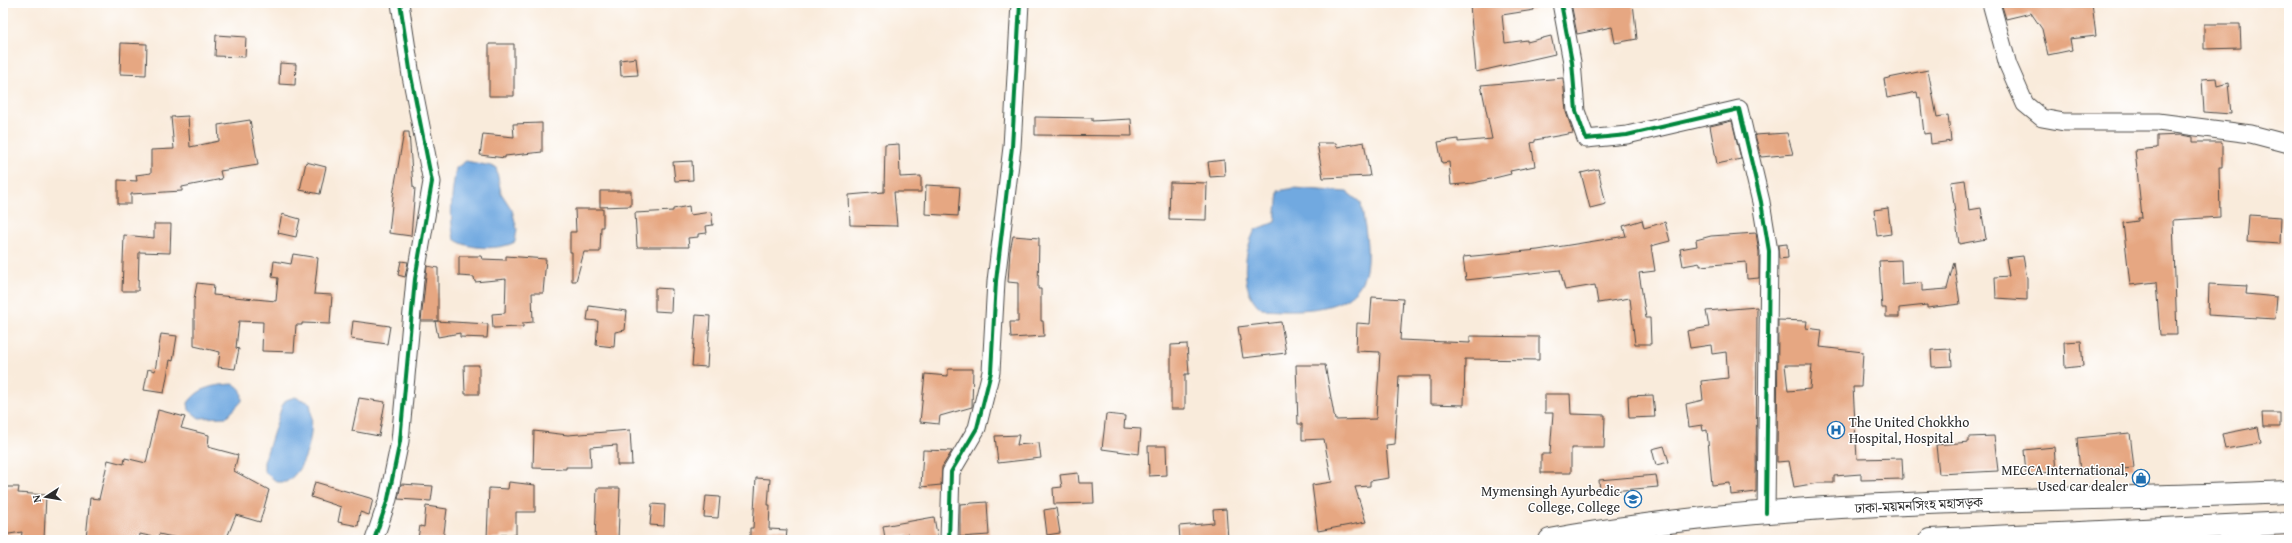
<svg xmlns="http://www.w3.org/2000/svg" width="2292" height="543" font-family="'Gentium Book Plus','Noto Serif Bengali',serif">
<rect width="100%" height="100%" fill="#fff"/>
<filter id="ink" filterUnits="userSpaceOnUse"><feTurbulence type="fractalNoise" baseFrequency=".025" numOctaves="2"/><feDisplacementMap in="SourceGraphic" scale="8" xChannelSelector="R" yChannelSelector="G"/><feConvolveMatrix kernelMatrix="1 2 1 2 8 2 1 2 1" color-interpolation-filters="sRGB"/></filter>
<filter id="wash" filterUnits="userSpaceOnUse"><feTurbulence type="fractalNoise" baseFrequency=".012" numOctaves="4" result="noise"/><feDisplacementMap in="SourceGraphic" scale="16" xChannelSelector="R" yChannelSelector="G"/><feGaussianBlur stdDeviation="0.9" result="paint"/><feColorMatrix in="noise" values="0 0 0 0 0 0 0 0 0 0 0 0 0 0 0 0 0 1.4 0 .05"/><feComposite in="paint" operator="in"/></filter>
<g filter="url(#wash)">
<rect width="100%" height="100%" fill="#f9ebdb"/>
<path fill="#71a9e0" stroke="#4e6a86" d="M466,161L496,167L501,193L512,210L517,229L515,242C500,250 468,250 454,239C449,217 452,190 456,168Z
M1294,188L1347,192L1361,203C1364,224 1370,248 1366,270C1357,315 1297,311 1262,309C1239,292 1243,253 1255,230L1275,222L1278,191Z
M233,384C242,388 242,392 242,401L227,417L199,418L189,410L188,403C199,387 214,385 233,384Z
M295,397L310,403C315,427 309,468 286,482H277L264,471V462L282,406L286,400Z"/>
<g id="blocks">
<path fill="#e6a782" fill-rule="evenodd" d="M1481,3H1533L1534,10L1502,15L1505,43L1527,40V42L1551,36L1555,54L1476,72L1470,5Z
M1571,3H1633L1637,39L1615,43L1612,27L1577,34Z
M2001,3H2092L2096,36L2070,39L2072,50L2048,55L2042,29L2031,13L2006,19Z
M2204,24H2240L2241,48L2204,49Z
M216,35L246,37L245,57L215,56Z
M121,43L147,44L146,75L120,74Z
M489,44H514V96H489Z
M636,58L638,75L621,76L620,60Z
M280,63L296,64L295,85L279,84Z
M1928,70L1937,117L1948,115L1951,141L1931,144L1930,133L1924,134L1920,97L1918,98L1917,92L1887,98L1884,79Z
M1563,78L1566,112L1573,133L1535,140V142L1531,143L1535,166L1510,171L1511,174L1474,183L1451,185L1449,162L1442,163L1438,142L1458,139V142L1492,139L1481,85Z
M2216,78L2217,86L2228,83L2231,114L2204,112L2202,79Z
M188,116L190,147L219,141L218,125L250,120L258,165L220,171L222,179L182,187V191L131,194V204H118V180L137,181L136,175L151,173V150L174,149L171,117Z
M1035,117L1092,118V121L1131,119L1132,136L1035,135Z
M1732,121L1741,159L1717,164L1710,126Z
M542,123V152L505,156V158L480,155L483,134L514,137L513,124Z
M404,132H409L413,187L415,188L411,236L389,233L393,195Z
M1787,133L1793,154L1761,157L1755,135Z
M2181,135L2193,137V142H2222V167H2219L2220,217L2173,220L2177,335H2160L2156,282L2130,285L2123,223L2138,221V218H2142L2135,150L2157,148V136Z
M1364,142L1370,176L1323,178L1317,143H1336L1337,147Z
M899,144L900,177L921,176V192H894L897,226L850,225L849,195L884,192L885,145Z
M1224,160L1225,176L1210,177L1208,162Z
M692,161L693,180L675,181L673,162Z
M306,162L326,167L320,194L300,190Z
M1598,169L1606,204L1590,208L1581,173Z
M1965,180L1969,210L1981,208L1986,239L1959,244L1951,182Z
M1170,182L1207,183L1206,220L1169,219Z
M926,185L960,187L958,216L925,214Z
M600,191H631V206L600,207Z
M689,206L690,215L711,212L713,225L706,226L707,233L698,234V237L688,238L689,247H637L635,213L673,211V209Z
M1888,208L1891,234L1877,236L1874,210Z
M575,209H603V227H601L600,252H584L576,281H572V252H570V232H576Z
M282,214L300,219L296,237L278,233Z
M2249,215L2281,217L2280,244L2247,242Z
M1642,220L1644,228L1665,222L1670,241L1651,246L1655,271L1639,273L1646,318H1650L1651,344H1635L1630,298L1598,303L1595,285L1565,290L1560,270L1466,280L1463,257L1538,250L1626,236L1623,226Z
M154,224H171L170,253L139,252L138,291H122L124,235L154,238Z
M1756,233L1759,252V278L1747,279L1746,262L1700,266V263L1683,266L1680,249L1697,246L1696,240L1711,236Z
M1013,236L1039,238L1038,289H1041V321H1043L1044,336L1011,338L1010,322H1018V283L1008,282L1010,251Z
M1787,244L1788,258L1779,259L1778,245Z
M293,254L318,258L314,294L332,295L330,324L302,323V325H296L294,352L262,351L263,322L239,321L236,348L239,349L235,369L218,367L220,352L194,346V300L197,283L214,285L213,295L276,301L278,278L272,277L274,261L291,264Z
M459,256H481L482,259L506,260V256L546,259L543,293H532L533,322L523,323V327L493,328L492,314L505,313L506,279L475,282L474,277L459,276Z
M2023,256L2027,278V300L1996,298L1995,277L2009,276L2006,258Z
M1901,260L1902,285L1922,283V291L1947,289L1954,262L1960,304L1927,308V305L1899,308V317H1886V308H1882L1879,261Z
M401,261L408,262L405,277L398,275Z
M427,266L438,268V321H421Z
M2209,284L2247,286L2246,294L2277,297L2275,319L2208,315Z
M655,288L672,289L671,312L655,311Z
M1372,297L1403,299L1400,340L1470,343V336L1539,337V360L1465,359L1464,405L1430,404V376H1399L1395,444L1386,445L1389,478L1370,481V486L1355,487L1366,522L1318,531L1312,485L1332,482L1324,439L1302,440V424H1298L1296,365H1325L1335,420L1376,419L1380,352L1356,351L1357,323L1370,324Z
M589,306L627,311L625,330L615,332L614,347L596,345L598,321L587,320Z
M1757,307L1756,492L1731,495L1730,483L1712,485L1707,430L1703,431L1702,425L1689,427L1686,404L1703,400L1701,381L1728,378L1726,352L1712,354L1711,345L1690,348L1687,331L1709,327L1706,311Z
M696,315L710,316L707,367L692,366Z
M1778,320L1807,321L1806,328L1822,330L1820,347L1863,352L1861,387H1853L1857,459L1902,458L1903,479L1861,480V474L1834,476V483H1818L1794,487L1789,461L1777,462ZM1785,365H1812L1810,389L1788,391Z
M353,321L390,326L387,344L351,339Z
M435,321L488,324L487,338L460,337V333L438,337Z
M1281,322L1286,353L1243,358L1238,327Z
M161,334L177,336L173,361L170,360L164,393L144,390L148,369L155,371Z
M2081,341L2083,366L2065,368L2064,342Z
M1187,344L1189,374H1185V409H1171V345Z
M1951,349L1952,366L1932,367L1931,350Z
M464,365H479V394H465Z
M948,369H973L972,407L940,416L939,424L920,422L925,374L948,376Z
M1545,394H1570L1571,414L1605,415L1604,448H1571V473H1541V454H1550L1553,413H1545Z
M1653,395L1655,417L1629,418L1628,396Z
M359,398L385,402L379,436L352,431Z
M158,410L185,417L181,428L209,435L208,447L238,455L234,471L269,490L260,522L236,515L226,540H186L159,534L158,538L140,534L139,540L86,538L90,498L99,499L108,460L124,464L125,458L146,463Z
M2262,413H2280V427H2263Z
M1106,414L1125,416L1124,428L1141,429L1139,454L1102,449Z
M2258,427L2261,443L2225,449L2222,434Z
M630,430L632,465H617V445L590,447L591,467H566V469L533,468L534,431L568,435Z
M2130,433L2134,468L2080,472L2077,438Z
M1019,435L1017,445L1039,443L1041,458L998,463L995,436Z
M1994,436L1998,471L1939,474L1936,445L1969,442V437Z
M1148,446H1166L1167,475L1149,476Z
M1664,446L1669,462L1656,465L1652,449Z
M2054,447L2056,472L2026,474L2024,450Z
M923,450L952,451L942,467L941,485L921,487Z
M1078,473L1079,483H1093L1094,503L1054,504L1053,488L1062,487L1060,475Z
M1656,475L1658,487L1600,492L1599,480Z
M756,478L770,479L768,505H770L769,529L787,530L786,540H750V528H753Z
M315,482L373,499L369,515L360,512L358,526L338,522L341,507L311,497Z
M509,482L535,485V512H516V535H501L500,538H487L489,488L508,489Z
M401,484L433,486L431,501L398,499Z
M3,487H19L18,493L46,495L44,540H21L22,532L3,535Z
M597,488H620L618,540H595Z
M706,496L720,497L718,518L704,517Z
M987,502L989,535L960,537V504Z
M652,504L665,505L664,526L650,525Z
M426,506L447,509L443,540L418,538L420,526L424,527Z
M1056,508L1060,533L1047,535L1044,510Z
M1226,509L1228,540H1180L1179,526L1214,523L1213,510Z
M934,517L938,540H908V534L885,538L883,526Z"/>
</g>
</g>
<g filter="url(#ink)">
<use href="#blocks" fill-opacity="0" stroke="#4a4845" stroke-width="1"/>
<g fill="none" stroke-linecap="round" stroke-linejoin="round">
<defs>
<path id="minor" d="M1561,3L1572,62L1576,111L1586,139L1627,135L1739,109L1761,202L1769,251L1766,513
M1991,3L2008,65L2025,104L2042,118L2064,122H2158L2251,134L2289,144
M374,540L388,499L400,441L415,279L432,182L411,76L400,3
M949,540L951,472L977,428L991,372L996,281L1012,147L1020,3"/>
<path id="secondary" d="M1550,540C1793,495 2043,503 2289,492
M1930,540L2289,523"/>
</defs>
<use href="#minor" stroke="#4a4845" stroke-width="19"/>
<use href="#secondary" stroke="#4a4845" stroke-width="24"/>
<use href="#minor" stroke="#fff" stroke-width="17"/>
<use href="#secondary" stroke="#fff" stroke-width="22"/>
<defs>
<path id="cycleway" d="M1561,3L1572,62L1576,111L1586,139L1627,135L1739,109L1761,202L1769,251L1766,513
M374,540L388,499L400,441L415,279L432,182L411,76L400,3
M949,540L951,472L977,428L991,372L996,281L1012,147L1020,3"/>
</defs>
<use href="#cycleway" stroke="#fff" stroke-width="6"/>
<use href="#cycleway" stroke="#00873e" stroke-width="4"/>
</g>
</g>
<defs>
<symbol id="hospital-ring" viewBox="-11 -11 22 22"><circle r="9.5" fill="#fff" stroke="#1f6fb2" stroke-width="1.5"/><path d="M-5-5h3v3.5h4V-5h3V5h-3V1.5h-4V5h-3Z" fill="#1f6fb2"/></symbol>
<symbol id="shop-ring" viewBox="-11 -11 22 22"><circle r="9.5" fill="#fff" stroke="#1f6fb2" stroke-width="1.5"/><path d="M-5-2.5h2.3a2.7 3.5 0 0 1 5.4 0H5L5.5 6h-11ZM-1.5-2.5h3a1.5 2.3 0 0 0-3 0Z" fill="#1f6fb2"/></symbol>
<symbol id="university-ring" viewBox="-11 -11 22 22"><circle r="9.5" fill="#fff" stroke="#1f6fb2" stroke-width="1.5"/><path d="M0-5L7-2L0 1L-7-2ZM-4 1L0 2.5L4 1V4Q0 6-4 4Z" fill="#1f6fb2"/></symbol>
</defs>
<g fill-rule="evenodd">
<use href="#hospital-ring" x="1826" y="420" width="20" height="20"/>
<use href="#shop-ring" x="2131" y="468" width="20" height="20"/>
<use href="#university-ring" x="1623" y="489" width="20" height="20"/>
</g>
<g text-anchor="middle" stroke-width="3" stroke-linejoin="round" paint-order="stroke">
<g font-size="14" fill="#2b2b2b" stroke="#fff" text-anchor="end">
<text x="1849" y="427" text-anchor="start">The United Chokkho<tspan x="1849" dy="16">Hospital, Hospital</tspan></text>
<text x="2128" y="475">MECCA International,<tspan x="2128" dy="16">Used car dealer</tspan></text>
<text x="1620" y="496">Mymensingh Ayurbedic<tspan x="1620" dy="16">College, College</tspan></text>
</g>
<g font-size="14" fill="#2b2b2b" stroke="#fff">
<text transform="translate(1919 505) rotate(-3)" y="5">ঢাকা-ময়মনসিংহ মহাসড়ক</text>
</g>
</g>
<rect width="2292" height="543" fill="none" stroke="#fff" stroke-width="16"/>
<g transform="translate(46 497) rotate(258)" stroke="#ffffff" stroke-width="3" paint-order="stroke">
<path d="M0-3L7 15L0 10L-7 15Z" fill="#2b2b2b"/>
<text y="-6" font-size="11" font-weight="bold" text-anchor="middle" fill="#2b2b2b">N</text>
</g>
</svg>
